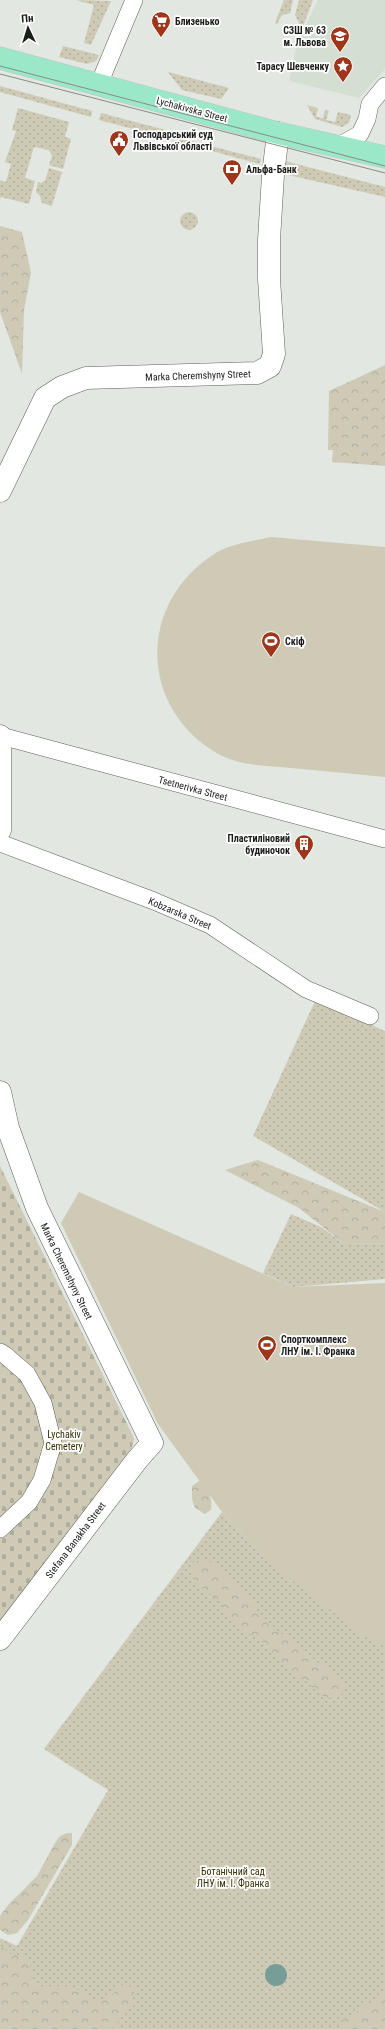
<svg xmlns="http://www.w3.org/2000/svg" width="385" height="2029" font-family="'Roboto Condensed',sans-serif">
<defs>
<pattern id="grass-dots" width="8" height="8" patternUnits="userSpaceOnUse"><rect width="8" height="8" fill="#cecab6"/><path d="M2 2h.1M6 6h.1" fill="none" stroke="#b0ad9c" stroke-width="1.8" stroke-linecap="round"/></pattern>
<pattern id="forest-crowns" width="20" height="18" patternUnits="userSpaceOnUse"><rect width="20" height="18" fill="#cecab6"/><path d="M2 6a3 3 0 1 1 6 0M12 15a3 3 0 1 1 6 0" fill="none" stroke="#b0ad9c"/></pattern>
<pattern id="cemetery-stones" width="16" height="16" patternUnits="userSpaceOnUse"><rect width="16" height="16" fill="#cecab6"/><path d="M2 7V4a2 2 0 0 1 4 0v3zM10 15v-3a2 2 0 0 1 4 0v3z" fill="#b0ad9c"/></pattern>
</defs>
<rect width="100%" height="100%" fill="#e2e8e1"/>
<path fill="#d4dfd2" d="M318,0H385V69L359,98L289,81L297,44Z"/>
<path fill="url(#grass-dots)" d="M76,0L111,1L91,45L84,43L94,5Z
M284,0H293L290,13L282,15L277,24L275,23Z
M299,0H313L302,29L295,15Z
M63,46L99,55L96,61L87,64L59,57Z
M168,72L229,88L221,99L182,90Z
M0,86L92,111L91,117L0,92Z
M307,105L318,108L316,117L323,118L325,110L329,111L326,120L335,122L338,112L351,115L349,123L342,127L315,119Z
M18,108L69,122L65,137L71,139L63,169L49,165L52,156L49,150L34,147L25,178L35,181L29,204L1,197L0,199V180L6,182L11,164L5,162L16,131L12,130Z
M101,113L173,132L148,133L99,120Z
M176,137L261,159L260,164L164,138Z
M281,160L385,187V197L288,175L280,166Z
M49,168L62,172L52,206L42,203L40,196L36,192L38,182L42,183L43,181H45Z
M180 221a9 9 0 1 1 18 0a9 9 0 1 1-18 0Z
M316,999L385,1031V1212L253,1136Z
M291,1214L321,1227L344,1244L385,1243V1279L293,1287L263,1273Z
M222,1512L263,1557L385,1641V2029H0V1938L17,1946L108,1790L44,1749Z"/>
<path fill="url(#forest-crowns)" d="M0,226L22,232L31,273L24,310L22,374L0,312Z
M385,365V466L332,462L333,450H328L329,391Z
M258,1160L385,1212V1243L344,1244L299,1208L225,1170Z
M199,1481C208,1487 213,1499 211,1510L205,1514L195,1508L192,1499V1486Z
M204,1559L215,1564L233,1582L239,1590L250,1598L259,1613L272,1627L306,1651L316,1661L341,1679L345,1686V1691L335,1700L321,1695L301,1677L281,1664L267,1645L237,1626L218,1600L195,1583L189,1570L192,1562Z
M67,1833H72V1845L28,1920L17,1933L8,1935L0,1930V1916L8,1905L37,1876L55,1843L60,1836Z
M0,1945L12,1955H21L30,1965L32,1977L43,1987L61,1986L76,1988L92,2002C107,2001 113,1994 123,1984L135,1989L132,2003L113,2029H0Z
M385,1994V2029H338L342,2020Z"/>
<path fill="url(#cemetery-stones)" d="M0,1166L134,1438L129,1461L0,1621Z"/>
<path fill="#cecab6" d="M271,537L385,547V777C354,774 323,771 291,768C268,766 241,766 220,755C139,710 136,605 214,554C230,544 253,541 271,537Z
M79,1192L293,1287L385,1283V1646L362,1635L263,1557L222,1512L158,1424L61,1223Z"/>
<path fill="#769e97" d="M265 1975a11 11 0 1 1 22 0a11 11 0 1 1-22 0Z"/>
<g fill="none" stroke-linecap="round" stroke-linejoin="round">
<defs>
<path id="street" d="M99,84L134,0
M337,147L360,134L367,119L370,104L385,86
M1,736L385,839
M0,843L154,901L210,925L306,989L370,1016
M0,1352L5,1355L27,1374L43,1403L53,1443L42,1480L29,1502L0,1529"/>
<path id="secondary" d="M0,491L45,398L62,387L86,378L257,373L270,366L274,354L269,279V240L273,175L278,133
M0,736V830
M0,1092L8,1128L37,1208L152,1443L137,1460L0,1639"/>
<path id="primary" d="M0,58L278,133L385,157"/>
</defs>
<use href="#street" stroke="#5b605a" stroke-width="18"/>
<use href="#secondary" stroke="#5b605a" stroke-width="23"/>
<use href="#primary" stroke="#c4c4c3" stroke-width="23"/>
<use href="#street" stroke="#fff" stroke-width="17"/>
<use href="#secondary" stroke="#fff" stroke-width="22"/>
<use href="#primary" stroke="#9ae8c7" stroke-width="22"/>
<path stroke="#888c87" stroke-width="1" d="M0,66L385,166
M0,74L385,173"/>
</g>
<defs>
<symbol id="supermarket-pin" viewBox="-11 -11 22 30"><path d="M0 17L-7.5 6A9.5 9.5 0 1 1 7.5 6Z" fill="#9e361b" stroke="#fff"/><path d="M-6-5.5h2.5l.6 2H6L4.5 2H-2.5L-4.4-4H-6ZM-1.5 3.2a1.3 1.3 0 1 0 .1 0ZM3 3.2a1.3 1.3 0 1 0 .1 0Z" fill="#fff"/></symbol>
<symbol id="school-pin" viewBox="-11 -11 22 30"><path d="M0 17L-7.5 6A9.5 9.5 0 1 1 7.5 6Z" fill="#9e361b" stroke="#fff"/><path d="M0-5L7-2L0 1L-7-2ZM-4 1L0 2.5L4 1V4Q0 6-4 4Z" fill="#fff"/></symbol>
<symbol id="sight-pin" viewBox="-11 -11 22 30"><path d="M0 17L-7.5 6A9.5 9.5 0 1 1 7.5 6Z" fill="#9e361b" stroke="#fff"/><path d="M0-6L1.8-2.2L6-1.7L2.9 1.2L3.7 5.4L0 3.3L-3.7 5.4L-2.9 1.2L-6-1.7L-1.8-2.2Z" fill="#fff"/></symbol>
<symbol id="civic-pin" viewBox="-11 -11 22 30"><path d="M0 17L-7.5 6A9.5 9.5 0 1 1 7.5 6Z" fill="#9e361b" stroke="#fff"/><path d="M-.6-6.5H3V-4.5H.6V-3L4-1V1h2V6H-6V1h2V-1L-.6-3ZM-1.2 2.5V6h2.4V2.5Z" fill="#fff"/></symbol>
<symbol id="bank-pin" viewBox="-11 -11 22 30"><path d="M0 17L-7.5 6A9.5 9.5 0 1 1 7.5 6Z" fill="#9e361b" stroke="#fff"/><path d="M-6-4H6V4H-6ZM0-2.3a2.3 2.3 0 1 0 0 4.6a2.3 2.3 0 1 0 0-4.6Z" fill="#fff"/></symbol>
<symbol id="stadium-pin" viewBox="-11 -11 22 30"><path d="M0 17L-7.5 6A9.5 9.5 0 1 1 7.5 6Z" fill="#9e361b" stroke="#fff"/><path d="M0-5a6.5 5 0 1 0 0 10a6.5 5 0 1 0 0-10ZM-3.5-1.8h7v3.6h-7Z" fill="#fff"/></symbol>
<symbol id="building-pin" viewBox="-11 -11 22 30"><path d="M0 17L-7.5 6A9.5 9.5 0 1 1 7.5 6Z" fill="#9e361b" stroke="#fff"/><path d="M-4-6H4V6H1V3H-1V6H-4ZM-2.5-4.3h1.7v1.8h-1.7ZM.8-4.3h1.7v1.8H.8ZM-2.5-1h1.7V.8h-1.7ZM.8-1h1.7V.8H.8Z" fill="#fff"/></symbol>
</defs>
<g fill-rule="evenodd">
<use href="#supermarket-pin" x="150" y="10" width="22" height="30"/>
<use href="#school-pin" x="329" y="25" width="22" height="30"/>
<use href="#sight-pin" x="332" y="55" width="22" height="30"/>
<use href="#civic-pin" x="108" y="129" width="22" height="30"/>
<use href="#bank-pin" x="221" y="158" width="22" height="30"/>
<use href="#stadium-pin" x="260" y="630" width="22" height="30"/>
<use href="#building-pin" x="293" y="833" width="22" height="30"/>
<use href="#stadium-pin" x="256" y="1334" width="22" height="30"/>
</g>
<g text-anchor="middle" stroke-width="3.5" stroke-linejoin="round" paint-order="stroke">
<g font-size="10" font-weight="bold" fill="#1b1d1a" stroke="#fff" text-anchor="start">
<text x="175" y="25">Близенько</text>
<text x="326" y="34" text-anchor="end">СЗШ № 63<tspan x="326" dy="12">м. Львова</tspan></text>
<text x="329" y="70" text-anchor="end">Тарасу Шевченку</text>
<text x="133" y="138">Господарський суд<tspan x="133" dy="12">Львівської області</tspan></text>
<text x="246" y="173">Альфа-Банк</text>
<text x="285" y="645">Скіф</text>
<text x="290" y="842" text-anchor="end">Пластиліновий<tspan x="290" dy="12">будиночок</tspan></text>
<text x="281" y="1343">Спорткомплекс<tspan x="281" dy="12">ЛНУ ім. І. Франка</tspan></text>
</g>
<g font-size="10" fill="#1b1d1a" stroke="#fff">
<text transform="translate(192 109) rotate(15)" y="4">Lychakivska Street</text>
<text transform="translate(198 375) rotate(-2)" y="4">Marka Cheremshyny Street</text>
<text transform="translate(193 788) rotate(15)" y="4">Tsetnerivka Street</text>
<text transform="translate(180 913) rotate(23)" y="4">Kobzarska Street</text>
<text transform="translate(67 1271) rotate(64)" y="4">Marka Cheremshyny Street</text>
<text transform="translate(75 1540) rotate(-53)" y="4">Stefana Banakha Street</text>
</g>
<g font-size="10" fill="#372f04" stroke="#fff">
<text x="64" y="1438">Lychakiv<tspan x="64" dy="12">Cemetery</tspan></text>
<text x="233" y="1875">Ботанічний сад<tspan x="233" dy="12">ЛНУ ім. І. Франка</tspan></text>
</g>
</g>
<g transform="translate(28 28) rotate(356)" stroke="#ffffff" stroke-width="3" paint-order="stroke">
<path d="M0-3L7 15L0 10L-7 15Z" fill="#1b1d1a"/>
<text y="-6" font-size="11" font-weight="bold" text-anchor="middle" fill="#1b1d1a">Пн</text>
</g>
</svg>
